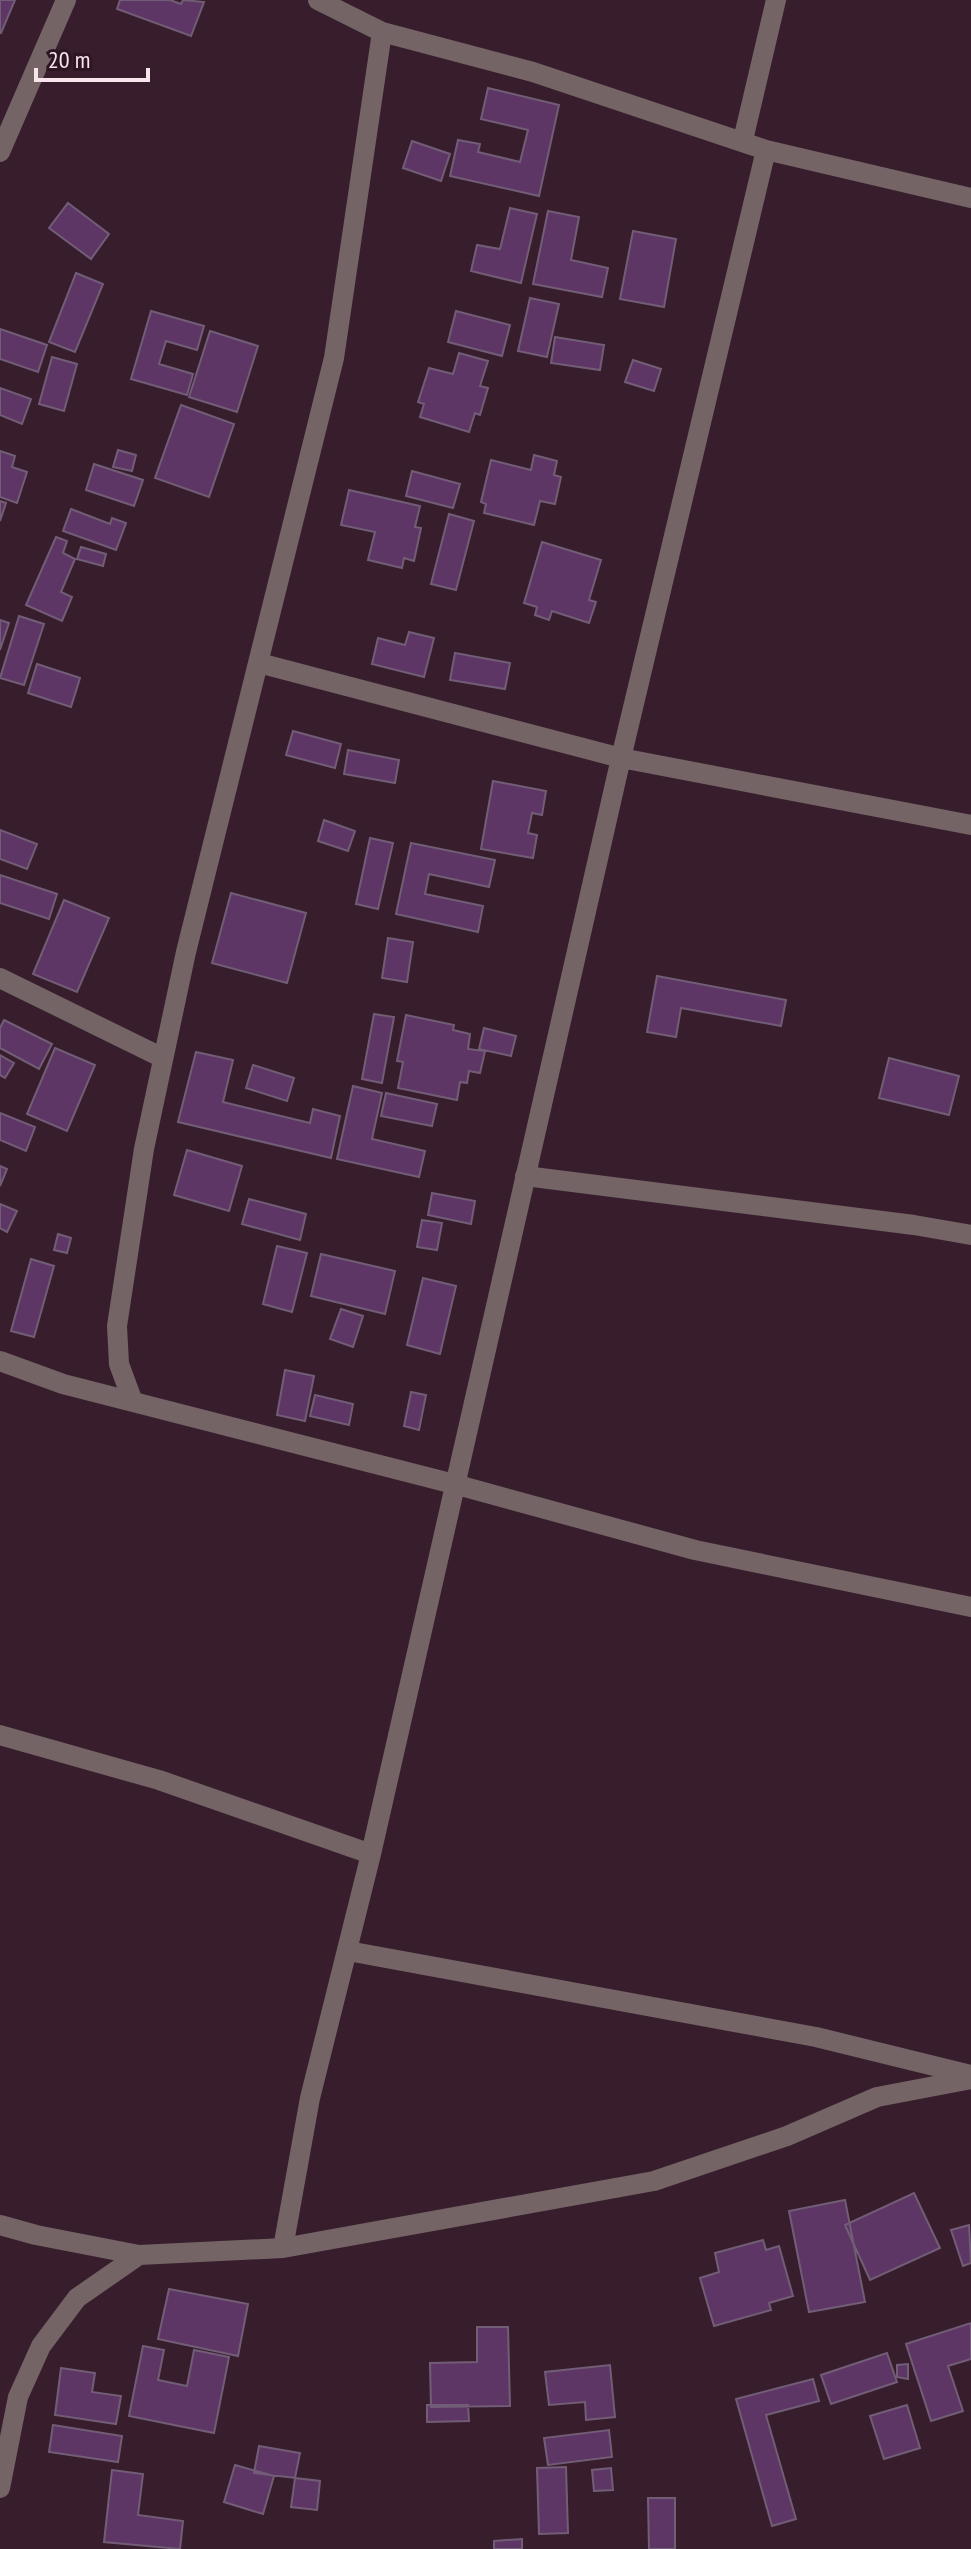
<svg xmlns="http://www.w3.org/2000/svg" width="971" height="2549" font-family="'PT Sans Narrow',sans-serif">
<rect width="100%" height="100%" fill="#381e2d"/>
<path fill="#5e3665" stroke="#725d76" stroke-width="2" d="M0,0H15L1,33H0Z
M120,0H170L181,4L183,0L204,2L191,36L117,9Z
M488,88L559,105L539,196L450,176L458,140L480,144L478,152L520,162L528,130L481,119Z
M412,141L450,154L441,181L403,168Z
M68,203L109,234L91,259L49,228Z
M510,208L537,214L521,283L471,271L477,245L500,249Z
M548,211L579,217L571,260L608,268L602,297L533,284Z
M633,231L676,239L664,307L620,299Z
M76,273L103,284L75,352L49,342Z
M530,298L559,304L547,357L518,351Z
M151,311L204,326L197,350L166,341L159,364L193,374L187,395L131,379Z
M456,311L510,325L502,356L448,342Z
M0,329L47,345L38,372L0,359Z
M210,331L258,346L237,412L189,397Z
M555,337L604,345L600,370L551,363Z
M459,353L488,361L480,386L488,388L480,415L475,413L469,432L420,417L424,404L418,402L429,368L453,374Z
M52,357L77,364L64,411L39,404Z
M633,360L661,369L654,391L625,382Z
M0,388L31,399L22,424L0,415Z
M181,405L234,424L209,497L155,478Z
M118,450L136,455L132,471L113,467Z
M0,451L15,456L12,467L27,472L17,503L0,497Z
M534,455L557,461L554,475L561,477L555,504L540,501L534,525L484,513L486,504L481,502L491,460L531,470Z
M94,464L143,480L134,506L86,490Z
M412,471L460,484L453,508L406,496Z
M349,490L420,506L415,527L421,528L414,561L404,558L402,568L368,560L375,532L341,525Z
M0,501L6,503L0,521Z
M71,509L110,524L112,518L126,523L116,550L63,531Z
M449,514L474,521L456,590L431,584Z
M56,537L67,541L63,553L75,559L61,592L72,597L62,621L26,605Z
M542,542L601,560L589,600L596,602L589,623L552,611L549,620L535,615L537,607L524,603Z
M81,547L106,554L103,566L77,559Z
M19,616L44,624L24,685L0,678Z
M0,620L9,623L0,650Z
M409,632L434,638L424,677L372,664L378,638L405,645Z
M455,653L510,663L505,689L450,680Z
M37,664L80,678L71,707L28,693Z
M293,731L341,744L335,768L286,755Z
M348,750L399,760L395,783L344,774Z
M493,781L546,791L542,815L532,813L528,833L537,835L533,858L481,849Z
M324,820L355,831L348,851L318,841Z
M0,830L37,844L27,869L0,859Z
M370,838L393,843L378,909L356,904Z
M411,843L495,860L489,887L429,874L425,894L483,906L478,932L396,914Z
M0,875L57,894L49,919L0,903Z
M231,893L306,913L287,983L212,963Z
M64,900L109,918L77,992L33,974Z
M388,938L413,942L407,982L382,978Z
M657,976L786,1000L781,1026L681,1008L676,1037L647,1032Z
M374,1014L394,1017L382,1083L362,1079Z
M406,1015L454,1025L453,1030L470,1034L468,1049L485,1051L480,1073L469,1071L467,1083L460,1082L457,1100L398,1088L403,1062L397,1061Z
M4,1020L52,1044L39,1069L0,1048V1028Z
M484,1028L516,1036L511,1056L479,1049Z
M55,1048L95,1065L67,1131L27,1114Z
M196,1052L233,1060L223,1102L310,1123L313,1109L340,1116L331,1158L178,1122Z
M0,1055L14,1063L5,1078L0,1075Z
M889,1058L959,1076L949,1115L879,1098Z
M253,1065L294,1078L287,1101L246,1088Z
M353,1086L382,1093L372,1139L425,1151L419,1177L337,1159Z
M386,1093L437,1104L432,1126L381,1116Z
M0,1113L35,1127L26,1151L0,1140Z
M187,1150L242,1166L229,1211L174,1195Z
M0,1166L7,1169L0,1186Z
M432,1193L475,1201L471,1224L428,1215Z
M249,1199L306,1214L300,1240L242,1224Z
M0,1204L17,1211L7,1232L0,1228Z
M422,1220L442,1223L437,1250L417,1247Z
M58,1234L71,1238L67,1253L54,1250Z
M277,1246L307,1253L292,1312L263,1304Z
M321,1254L395,1271L385,1314L311,1296Z
M31,1259L54,1266L34,1337L11,1331Z
M423,1278L456,1286L440,1354L407,1345Z
M341,1309L363,1316L353,1347L330,1339Z
M285,1370L314,1376L305,1421L277,1415Z
M411,1392L426,1395L419,1430L404,1426Z
M315,1395L353,1404L349,1425L310,1416Z
M914,2193L940,2248L870,2280L845,2225Z
M845,2200L865,2302L809,2312L789,2211Z
M969,2225L971,2263L963,2266L951,2230Z
M763,2240L766,2250L779,2246L793,2296L769,2303L771,2310L714,2326L700,2278L719,2272L715,2253Z
M169,2289L248,2304L238,2356L158,2339Z
M971,2323V2359L948,2366L963,2411L931,2421L906,2344Z
M477,2327H508L510,2406L431,2407L430,2363L477,2362Z
M143,2346L164,2350L158,2380L187,2386L194,2350L229,2357L214,2433L129,2416Z
M887,2353L897,2382L831,2404L821,2375Z
M908,2364V2379L897,2377V2365Z
M610,2365L615,2417L586,2420L585,2402L549,2405L545,2372Z
M61,2368L95,2373L92,2392L121,2396L116,2424L55,2415Z
M813,2379L819,2401L766,2415L796,2519L772,2526L736,2399Z
M427,2405H468L469,2421L427,2422Z
M907,2405L920,2448L884,2459L870,2416Z
M53,2425L122,2436L118,2462L49,2452Z
M609,2430L612,2457L548,2465L544,2438Z
M259,2446L300,2453L295,2478L254,2473Z
M235,2465L274,2476L263,2514L224,2502Z
M566,2467L568,2533L539,2534L537,2468Z
M611,2468L613,2490L594,2491L592,2470Z
M112,2470L143,2474L138,2515L183,2521L180,2549L104,2542Z
M295,2478L320,2481L317,2510L291,2507Z
M648,2498H675V2549H649Z
M522,2539V2549H494V2541Z"/>
<g fill="none" stroke-linecap="round" stroke-linejoin="round">
<path stroke="#746466" stroke-width="20" d="M318,0L382,32L533,72L766,150L971,198
M743,140L776,0
M0,152L66,0
M259,663L621,758L971,825
M0,978L163,1058
M525,1176L914,1225L971,1235
M0,1361L63,1384L454,1484L695,1550L971,1607
M133,1402L119,1364L117,1326L144,1149L186,952L334,358L382,32
M0,1735L159,1780L371,1854
M348,1951L816,2037L971,2075
M0,2225L36,2235L139,2255
M283,2248L310,2098L371,1854L621,758L766,150
M0,2488L18,2397L41,2346L77,2298L139,2255L283,2248L654,2181L787,2136L877,2097L971,2079"/>
</g>
<path d="M36 68v12h112v-12" fill="none" stroke="#f7e4ed" stroke-width="4"/>
<text x="48" y="68" font-size="24" fill="#f7e4ed" stroke="#2e1523" stroke-width="6" paint-order="stroke">20 m</text>
</svg>
